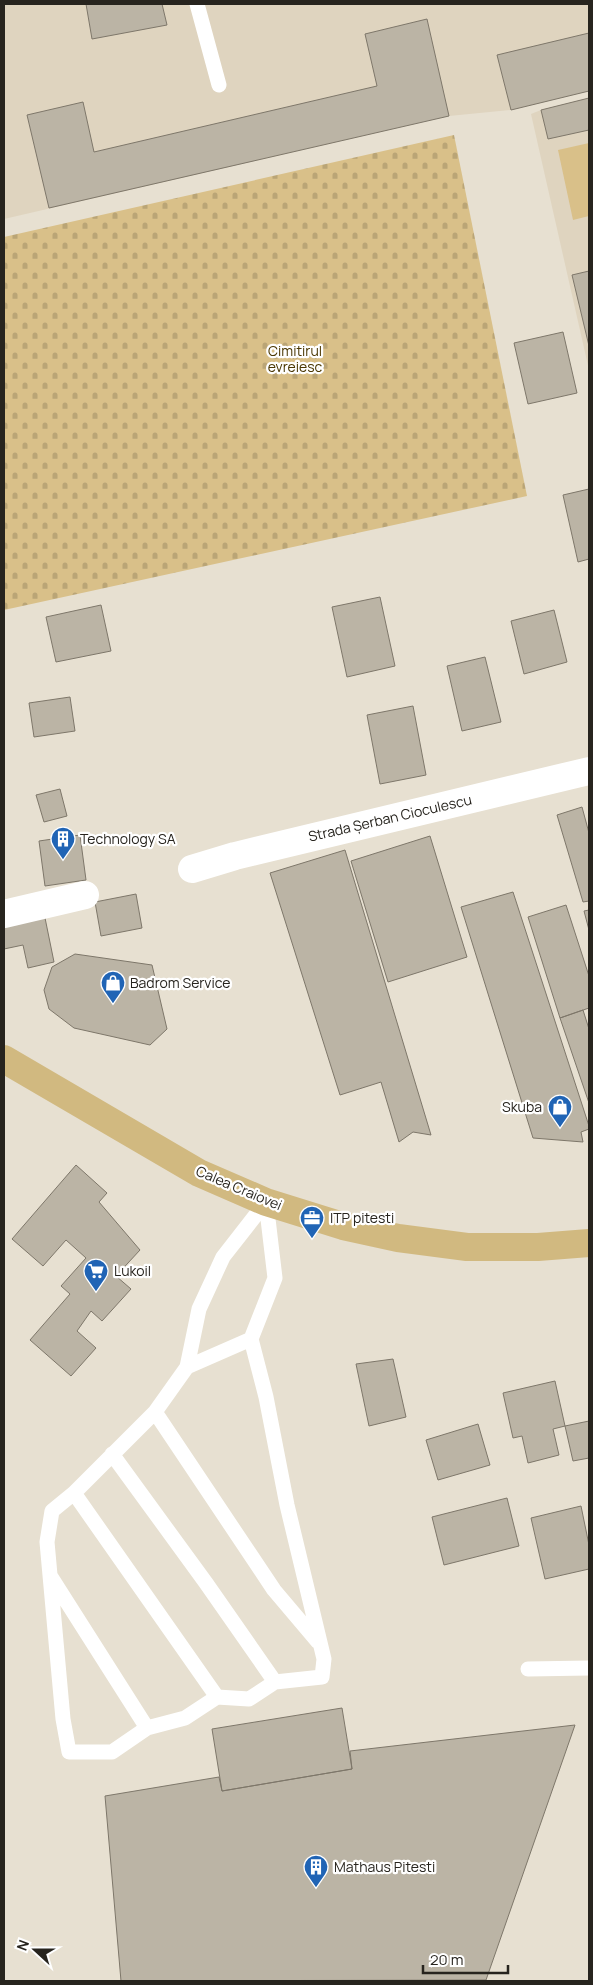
<svg xmlns="http://www.w3.org/2000/svg" width="593" height="1985" font-family="Manrope,sans-serif">
<defs>
<pattern id="cemetery-stones" width="16" height="16" patternUnits="userSpaceOnUse" patternTransform="scale(1.25)"><rect width="16" height="16" fill="#d9c089"/><path d="M2 7V4a2 2 0 0 1 4 0v3zM10 15v-3a2 2 0 0 1 4 0v3z" fill="#baa576"/></pattern>
</defs>
<rect width="100%" height="100%" fill="#e7e0d1"/>
<path fill="#dfd4bf" d="M4,4H589V91L511,110L449,116L4,219Z
M589,98V370L531,114L541,110Z"/>
<path fill="url(#cemetery-stones)" d="M454,135L527,496L4,610V237Z"/>
<path fill="#d9c089" d="M589,143V216L573,220L558,150Z"/>
<path fill="#bbb4a5" stroke="#7e776a" d="M86,4H162L167,25L92,39Z
M427,19L449,116L49,208L27,115L83,102L94,152L377,86L365,34Z
M589,33V91L511,110L497,55Z
M589,98V130L548,139L541,110Z
M589,271V346L572,275Z
M563,332L577,393L528,404L514,343Z
M589,489V559L578,562L563,495Z
M380,597L395,666L347,677L332,607Z
M101,605L111,651L56,662L46,617Z
M554,610L567,662L524,674L511,621Z
M485,657L501,722L462,731L447,666Z
M70,697L75,731L34,737L29,703Z
M413,706L426,775L380,784L367,715Z
M60,789L67,816L44,822L36,795Z
M582,807L589,833V901L583,902L557,815Z
M80,835L86,880L45,886L39,841Z
M430,836L467,957L388,982L351,861Z
M345,850L431,1135L413,1132L399,1142L381,1082L340,1095L270,873Z
M513,892L589,1126V1129L581,1132L583,1142L533,1138L461,907Z
M136,894L142,928L101,936L95,902Z
M566,905L589,976V1008L560,1018L528,917Z
M589,910V930L584,911Z
M44,913L54,962L28,968L23,945L4,949V922Z
M75,954L152,965L167,1029L150,1045L74,1028L49,1009L44,990L52,967Z
M583,1010L589,1029V1103L560,1018Z
M76,1165L107,1193L99,1202L140,1250L116,1276L131,1289L102,1321L91,1311L77,1331L96,1348L71,1376L30,1340L70,1294L61,1286L86,1258L66,1240L43,1266L12,1239Z
M393,1359L406,1417L369,1426L356,1364Z
M555,1381L565,1426L553,1429L559,1455L528,1463L522,1436L513,1438L503,1393Z
M589,1421V1458L573,1461L565,1426Z
M478,1424L490,1465L438,1480L426,1440Z
M507,1498L519,1546L444,1565L432,1517Z
M581,1506L589,1545V1569L545,1579L531,1518Z
M342,1708L352,1769L222,1791L212,1729Z
M575,1725L486,1980L121,1981L105,1796L219,1777L222,1791L352,1769L350,1751Z"/>
<g fill="none" stroke-linecap="round" stroke-linejoin="round">
<path stroke="#fff" stroke-width="15" d="M197,4L219,85
M266,1202L275,1278L251,1339L266,1397L287,1505L324,1659L322,1677L275,1682L249,1699L217,1697L185,1718L147,1728L112,1752H69L63,1719L47,1542L52,1511L74,1493L155,1412L187,1367L199,1309L223,1257Z
M187,1367L251,1339
M155,1412L274,1590L318,1642
M112,1454L206,1583L275,1682
M74,1493L217,1697
M51,1577L147,1728
M528,1669L589,1668"/>
<path stroke="#fff" stroke-width="28" d="M192,869L235,856L589,771
M4,914L85,895"/>
<path stroke="#d1b980" stroke-width="28" d="M4,1059L199,1173L266,1202L343,1226L398,1238L467,1247H538L589,1243"/>
</g>
<defs>
<symbol id="building-pin" viewBox="-11 -11 22 30"><path d="M0 17L-7.5 6A9.5 9.5 0 1 1 7.5 6Z" fill="#2064b5" stroke="#fff"/><path d="M-4-6H4V6H1V3H-1V6H-4ZM-2.5-4.3h1.7v1.8h-1.7ZM.8-4.3h1.7v1.8H.8ZM-2.5-1h1.7V.8h-1.7ZM.8-1h1.7V.8H.8Z" fill="#fff"/></symbol>
<symbol id="shop-pin" viewBox="-11 -11 22 30"><path d="M0 17L-7.5 6A9.5 9.5 0 1 1 7.5 6Z" fill="#2064b5" stroke="#fff"/><path d="M-5-2.5h2.3a2.7 3.5 0 0 1 5.4 0H5L5.5 6h-11ZM-1.5-2.5h3a1.5 2.3 0 0 0-3 0Z" fill="#fff"/></symbol>
<symbol id="office-pin" viewBox="-11 -11 22 30"><path d="M0 17L-7.5 6A9.5 9.5 0 1 1 7.5 6Z" fill="#2064b5" stroke="#fff"/><path d="M-6-3h4V-5.5h4V-3h4V5H-6ZM-1-4.5V-3h2v-1.5ZM-6 0V1H6V0Z" fill="#fff"/></symbol>
<symbol id="supermarket-pin" viewBox="-11 -11 22 30"><path d="M0 17L-7.5 6A9.5 9.5 0 1 1 7.5 6Z" fill="#2064b5" stroke="#fff"/><path d="M-6-5.5h2.5l.6 2H6L4.5 2H-2.5L-4.4-4H-6ZM-1.5 3.2a1.3 1.3 0 1 0 .1 0ZM3 3.2a1.3 1.3 0 1 0 .1 0Z" fill="#fff"/></symbol>
</defs>
<g fill-rule="evenodd">
<use href="#building-pin" x="49" y="825" width="28" height="38"/>
<use href="#shop-pin" x="99" y="969" width="28" height="38"/>
<use href="#shop-pin" x="546" y="1093" width="28" height="38"/>
<use href="#office-pin" x="298" y="1204" width="28" height="38"/>
<use href="#supermarket-pin" x="82" y="1257" width="28" height="38"/>
<use href="#building-pin" x="302" y="1853" width="28" height="38"/>
</g>
<g text-anchor="middle" stroke-width="4.5" stroke-linejoin="round" paint-order="stroke">
<g font-size="14" fill="#4a3702" stroke="#fff">
<text x="295" y="356">Cimitirul<tspan x="295" dy="16">evreiesc</tspan></text>
</g>
<g font-size="14" fill="#27241e" stroke="#fff">
<text transform="translate(390 818) rotate(-13)" y="5">Strada Șerban Cioculescu</text>
<text transform="translate(239 1188) rotate(23)" y="5">Calea Craiovei</text>
</g>
<g font-size="14" fill="#27241e" stroke="#fff" text-anchor="start">
<text x="80" y="844">Technology SA</text>
<text x="130" y="988">Badrom Service</text>
<text x="542" y="1112" text-anchor="end">Skuba</text>
<text x="330" y="1223">ITP pitesti</text>
<text x="114" y="1276">Lukoil</text>
<text x="334" y="1872">Mathaus Pitesti</text>
</g>
</g>
<rect width="593" height="1985" fill="none" stroke="#27241e" stroke-width="10"/>
<g transform="translate(35 1950) rotate(291)" stroke="#ffffff" stroke-width="4" paint-order="stroke">
<path d="M0-4L9 19L0 12L-9 19Z" fill="#27241e"/>
<text y="-8" font-size="14" font-weight="bold" text-anchor="middle" fill="#27241e">N</text>
</g>
<path d="M423 1965v8h85v-8" fill="none" stroke="#27241e" stroke-width="2.5"/>
<text x="430" y="1965" font-size="15" fill="#27241e" stroke="#ffffff" stroke-width="4" paint-order="stroke">20 m</text>
</svg>
